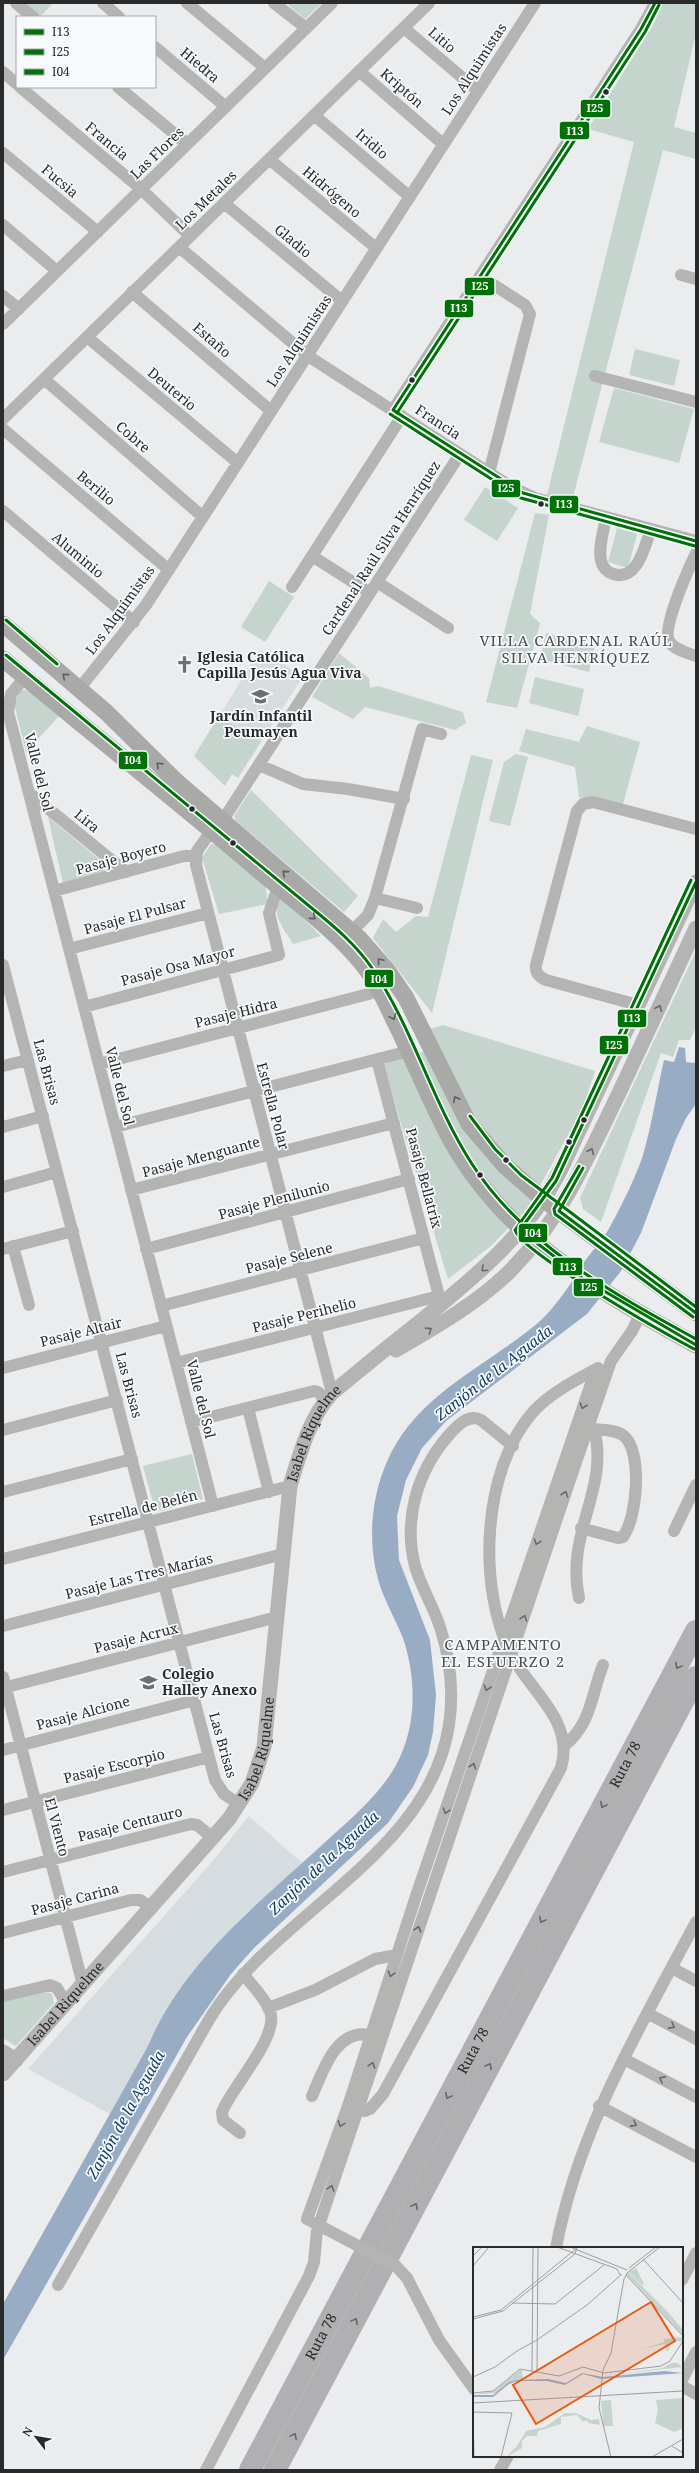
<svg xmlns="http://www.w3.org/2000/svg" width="699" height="2473" font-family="'Noto Serif',serif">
<rect width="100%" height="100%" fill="#eaecee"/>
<path fill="#d6dde1" d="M260,650L303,676L261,742L219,716Z
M249,1816L302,1863L244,1915L195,1969L164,2014L148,2046L110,2114L28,2069L210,1864Z"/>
<path fill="#c5d4cc" d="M24,3H53L40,17Z
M286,3H322L305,19Z
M663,3H696V33L674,127L696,133V159L663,150L572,501L547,495L634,142L588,129L652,27Z
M635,349L680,360L674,386L629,375Z
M614,388L694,409L679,463L599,442Z
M485,487L518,508L497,541L464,520Z
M535,513L549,515L530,614L540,623L517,708L486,702Z
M617,528L637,534L628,568L608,562Z
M269,581L294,597L265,642L241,627Z
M546,633L595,645L589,672L540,659Z
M339,653L369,678L370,688L378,686L463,712L466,723L455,730L365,707L353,719L312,697Z
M535,677L584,689L578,716L529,703Z
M24,690L30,691L60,715L26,752L14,703L20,691Z
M219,716L261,742L238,778L232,774L225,786L194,756Z
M587,726L640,742L623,804L579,797L575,767L519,751L526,729L579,742Z
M516,754L528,757L510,826L489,821L504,762Z
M471,755L493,760L432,1013L373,938L383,919L396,932L416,916L428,917Z
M251,790L358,896L344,912L236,821L234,816Z
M48,817L112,870L63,883Z
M211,844L219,845L265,883L268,904L219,914L202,858Z
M280,895L321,936L293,944C283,927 270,914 280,895Z
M696,951V1027L690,1040H679L673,1057L661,1053L601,1222L583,1209L580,1198Z
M443,1025L595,1071L583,1108L527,1209L491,1246L448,1279L383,1064L435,1048L426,1030Z
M192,1454L203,1499L161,1511L154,1507L143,1466Z
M45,1992L52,1994L54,2003L16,2046L3,2038V2001Z"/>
<path fill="#98acc4" d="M679,1047L685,1048L686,1062L694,1063L696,1061V1104L686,1118L676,1139L641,1233L621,1271L587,1314L446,1421L422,1448L406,1480L397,1516L399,1560L430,1640L436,1695L433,1732L428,1755L413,1787L388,1823L253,1949L231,1974L187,2037L3,2360V2304L148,2046C183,1963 256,1905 321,1846C347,1822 377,1798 395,1767C417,1728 417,1680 403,1638C397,1623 389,1609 383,1594C367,1553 369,1504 386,1464C414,1395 486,1367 539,1322C556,1307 574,1279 579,1270C586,1257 599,1245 607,1232C619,1211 636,1177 643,1155C652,1124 657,1091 664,1060L674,1062Z"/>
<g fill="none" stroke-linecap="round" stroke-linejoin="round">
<path stroke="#b4b4b3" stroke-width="12" d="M16,3L33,17
M103,3L119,17
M187,3L265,68
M274,3L306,28
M404,28L478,91
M155,47L226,107
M359,71L443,144
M3,72L17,84
M20,87L141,189L190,236
M118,87L187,144
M314,115L410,197
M3,153L98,232
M269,159L376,248
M224,203L342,301
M3,225L57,271
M179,247L308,356L513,488L535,498L696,541
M681,275L696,279
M480,276L525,305L530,314L489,473
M132,292L271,411
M3,296L19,309
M3,324L332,3
M87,337L238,463
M595,376L696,402
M44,379L203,517
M393,410L641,29L655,3
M3,419L429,3
M3,429L169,570
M3,511L134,622
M606,517C604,530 598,547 601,560C602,567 607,572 613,574C638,582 645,545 651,529
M696,553C689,568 662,627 669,641C674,650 688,653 696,656
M312,556L370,593
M377,582L448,628
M292,587L402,416
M25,677L11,694L8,712L213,1506
M79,689L146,605L535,3
M259,765L303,784L348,789L404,799
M29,793L126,872
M223,820L460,454
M212,830L197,851L196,865L332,1393
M54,891L184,856H195
M375,898L417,908
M352,931L368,915L375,898L422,729L441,734
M69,949L208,913
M3,965L215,1780L224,1794L239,1804
M638,1005L546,980C539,977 535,973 536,965L577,811L583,804L593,802L696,829
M84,1007L279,955L269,913L278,887
M377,1060L439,1296L444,1301
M99,1064L380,991
M3,1066L28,1060
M3,1127L43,1116
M115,1127L409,1051
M3,1187L57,1172
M131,1190L394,1123
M13,1246L29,1305
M3,1249L73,1231
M146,1249L409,1179
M161,1306L424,1238
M176,1363L439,1296
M3,1368L166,1326
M248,1408L269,1492
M191,1422L314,1391L318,1392L325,1400
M3,1430L117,1400
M3,1492L132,1459
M581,1528L618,1538L623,1537C637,1518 643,1452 624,1436C617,1430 602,1430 594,1429
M674,1531L696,1485
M3,1559L290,1486
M579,1598C565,1533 610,1489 594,1429L584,1426
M3,1626L283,1554
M3,1677L83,1985
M3,1688L277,1617
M564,1746C592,1723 591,1695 603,1665
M3,1750L195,1700
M3,1810L209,1757
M3,1872L191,1824L197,1825L213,1838
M3,1933L131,1900H140L152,1908
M672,1968L696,1981
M3,1996L50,1985L57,1988L66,2003
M268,2008L315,1990L375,1959L397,1955
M647,2013L696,2039
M624,2059L696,2097
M312,2096C323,2071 336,2028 370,2035
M599,2106L696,2157
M352,2107L365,2111L370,2109L383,2094L561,1768C575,1720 530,1692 511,1654C477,1587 482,1470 533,1412C550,1393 576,1380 598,1368
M240,2133L223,2120L222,2112C231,2088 280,2036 270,2011C265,1998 252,1985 243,1974
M343,2238L307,2219L348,2106L416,1896L596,1369
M556,2248C578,2130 640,2027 696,1922
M407,2278L439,2340L474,2389
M682,2280L696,2253
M58,2285L210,2018C275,1912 429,1856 449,1725C454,1692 450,1658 440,1627C433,1606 421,1587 415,1566C403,1520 417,1472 448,1436C456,1427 468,1413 481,1420L513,1446
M682,2380L696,2352
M682,2386L696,2394
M206,2470L309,2276L314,2262L317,2231L574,1468L611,1361L632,1331L641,1313
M500,2470L508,2456"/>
<g stroke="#b4b4b3" stroke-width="15">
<path d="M396,1350C435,1327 476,1304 508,1273C560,1222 588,1157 619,1093C645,1038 670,983 696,928"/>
<path d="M3,2052L16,2060"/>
<path id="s1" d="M3,2074L229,1819L252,1783L264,1747L290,1486C300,1454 309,1418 332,1393C359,1371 385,1349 412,1328C470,1281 528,1236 562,1167L696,882"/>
</g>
<path stroke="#a9a9a8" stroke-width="17" d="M3,624L106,712L177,782L360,939L387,970L406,998L469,1124L505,1166L544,1200L696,1313
M3,659C87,730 174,798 257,869C292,899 332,927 361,962C378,983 388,1008 400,1032C415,1065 430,1099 446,1131C500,1236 597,1290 696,1345"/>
<g stroke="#b0b0b2" stroke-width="22">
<path id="s2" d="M250,2470L696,1631"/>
<path d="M275,2470L696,1677"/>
</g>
<path stroke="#b4b4b3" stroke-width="12" d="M343,2238L395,2265L407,2278"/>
<defs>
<path id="bus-1" d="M393,410L641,29L655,3
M393,410L523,493L696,541
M696,882L556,1181L520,1230L582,1278L696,1345
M583,1168L559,1211L696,1313"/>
<path id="bus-2" d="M397,413L645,32L659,5
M390,414L521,498L695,546
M691,880L552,1178L515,1230C522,1253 666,1334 694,1349
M579,1166L554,1209L555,1214L693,1317"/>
<path id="bus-3" d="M6,620L57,664
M6,655L314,910C335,927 356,945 372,968C413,1028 432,1102 472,1164C524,1245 614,1294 696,1339
M470,1116L495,1149L521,1175L696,1307"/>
</defs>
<use href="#bus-1" stroke="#f6fafd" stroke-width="6"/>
<use href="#bus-2" stroke="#f6fafd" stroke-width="6"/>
<use href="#bus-3" stroke="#f6fafd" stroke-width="6"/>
<use href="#bus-1" stroke="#007106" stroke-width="3"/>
<use href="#bus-2" stroke="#007106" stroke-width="3"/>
<use href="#bus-3" stroke="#007106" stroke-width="3"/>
</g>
<defs><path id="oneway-chevron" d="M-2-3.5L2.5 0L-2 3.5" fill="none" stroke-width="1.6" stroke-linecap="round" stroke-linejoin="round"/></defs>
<g stroke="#5c5d5d">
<use href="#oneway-chevron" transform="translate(65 676) rotate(-140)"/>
<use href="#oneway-chevron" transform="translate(159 765) rotate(-136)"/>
<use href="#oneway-chevron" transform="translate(285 873) rotate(-140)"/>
<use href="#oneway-chevron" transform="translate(313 917) rotate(40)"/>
<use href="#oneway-chevron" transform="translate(380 961) rotate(-130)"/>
<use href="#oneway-chevron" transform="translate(393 1017) rotate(66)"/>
<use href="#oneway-chevron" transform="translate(456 1099) rotate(-117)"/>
</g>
<g stroke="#676868">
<use href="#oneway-chevron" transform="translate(659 1008) rotate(-65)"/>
<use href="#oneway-chevron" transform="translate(591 1151) rotate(-64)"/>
<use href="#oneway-chevron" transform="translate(484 1269) rotate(137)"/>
<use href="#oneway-chevron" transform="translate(429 1330) rotate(-33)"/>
<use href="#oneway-chevron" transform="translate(583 1406) rotate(109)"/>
<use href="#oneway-chevron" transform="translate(565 1494) rotate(-71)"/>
<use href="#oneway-chevron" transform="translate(537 1542) rotate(109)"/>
<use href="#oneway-chevron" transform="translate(524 1618) rotate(-71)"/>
<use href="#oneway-chevron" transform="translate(487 1688) rotate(108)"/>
<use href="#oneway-chevron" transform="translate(473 1766) rotate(-71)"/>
<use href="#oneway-chevron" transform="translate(446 1811) rotate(109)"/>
<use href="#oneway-chevron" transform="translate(418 1929) rotate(-71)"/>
<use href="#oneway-chevron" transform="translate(391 1974) rotate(108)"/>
<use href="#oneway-chevron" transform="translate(672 2026) rotate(28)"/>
<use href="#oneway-chevron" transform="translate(372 2065) rotate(-72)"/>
<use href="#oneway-chevron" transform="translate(662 2079) rotate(-152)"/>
<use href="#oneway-chevron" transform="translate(341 2124) rotate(110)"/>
<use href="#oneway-chevron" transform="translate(634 2124) rotate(28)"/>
<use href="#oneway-chevron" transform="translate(331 2188) rotate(-72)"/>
</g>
<g stroke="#656668">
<use href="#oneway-chevron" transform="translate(678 1666) rotate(118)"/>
<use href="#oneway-chevron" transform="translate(603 1805) rotate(118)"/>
<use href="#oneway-chevron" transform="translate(542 1920) rotate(118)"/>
<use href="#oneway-chevron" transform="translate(489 2066) rotate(-62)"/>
<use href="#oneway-chevron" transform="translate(448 2096) rotate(118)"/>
<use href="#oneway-chevron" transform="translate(415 2206) rotate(-62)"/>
<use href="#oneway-chevron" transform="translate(355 2321) rotate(-62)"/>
<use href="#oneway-chevron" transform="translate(294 2436) rotate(-62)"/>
</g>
<defs>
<symbol id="church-bare" viewBox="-9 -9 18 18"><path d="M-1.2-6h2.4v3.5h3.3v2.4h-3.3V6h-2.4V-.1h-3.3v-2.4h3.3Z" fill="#6c6e6f" stroke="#f6fafd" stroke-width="2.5" paint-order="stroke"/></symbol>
<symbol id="school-bare" viewBox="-9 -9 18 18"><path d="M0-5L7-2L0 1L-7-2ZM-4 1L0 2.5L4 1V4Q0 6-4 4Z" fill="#6c6e6f" stroke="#f6fafd" stroke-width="2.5" paint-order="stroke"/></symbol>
</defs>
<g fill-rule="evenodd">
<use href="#church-bare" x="172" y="652" width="25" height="25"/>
<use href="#school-bare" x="248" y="684" width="25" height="25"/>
<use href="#school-bare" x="136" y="1670" width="25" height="25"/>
</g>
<g fill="#282a2b" stroke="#f6fafd" stroke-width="1.5">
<circle cx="606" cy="92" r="3.5"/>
<circle cx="412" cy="380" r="3.5"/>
<circle cx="541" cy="504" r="3.5"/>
<circle cx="192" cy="809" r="3.5"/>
<circle cx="233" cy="843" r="3.5"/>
<circle cx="584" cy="1120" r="3.5"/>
<circle cx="569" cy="1142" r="3.5"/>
<circle cx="506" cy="1160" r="3.5"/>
<circle cx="480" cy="1175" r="3.5"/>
</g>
<g text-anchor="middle" stroke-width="3.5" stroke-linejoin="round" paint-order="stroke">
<g font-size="14" fill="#282a2b" stroke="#f6fafd">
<text transform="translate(442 40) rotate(41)" y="5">Litio</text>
<text transform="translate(200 65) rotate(40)" y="5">Hiedra</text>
<text transform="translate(474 69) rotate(-57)" y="5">Los Alquimistas</text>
<text transform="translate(402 88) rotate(41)" y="5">Kriptón</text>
<text transform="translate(107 141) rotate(40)" y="5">Francia</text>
<text transform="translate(372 144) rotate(41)" y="5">Iridio</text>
<text transform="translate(157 153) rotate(-44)" y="5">Las Flores</text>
<text transform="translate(60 181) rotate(40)" y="5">Fucsia</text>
<text transform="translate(332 192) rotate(40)" y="5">Hidrógeno</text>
<text transform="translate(206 200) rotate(-44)" y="5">Los Metales</text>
<text transform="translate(293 241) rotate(40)" y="5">Gladio</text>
<text transform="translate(212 340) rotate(41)" y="5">Estaño</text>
<text transform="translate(299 341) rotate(-57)" y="5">Los Alquimistas</text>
<text transform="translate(172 389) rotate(40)" y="5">Deuterio</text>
<text transform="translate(438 422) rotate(33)" y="5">Francia</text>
<text transform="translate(133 437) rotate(41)" y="5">Cobre</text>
<text transform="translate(96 488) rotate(40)" y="5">Berilio</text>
<text transform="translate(381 548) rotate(-57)" y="5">Cardenal Raúl Silva Henríquez</text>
<text transform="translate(78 555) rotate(40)" y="5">Aluminio</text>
<text transform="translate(120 610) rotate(-54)" y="5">Los Alquimistas</text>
<text transform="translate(39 772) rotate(76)" y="5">Valle del Sol</text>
<text transform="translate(87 821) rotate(39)" y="5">Lira</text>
<text transform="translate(121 858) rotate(-15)" y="5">Pasaje Boyero</text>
<text transform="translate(135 916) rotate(-15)" y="5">Pasaje El Pulsar</text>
<text transform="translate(178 966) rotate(-15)" y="5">Pasaje Osa Mayor</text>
<text transform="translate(236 1013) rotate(-14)" y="5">Pasaje Hidra</text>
<text transform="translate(47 1072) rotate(75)" y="5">Las Brisas</text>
<text transform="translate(120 1086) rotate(76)" y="5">Valle del Sol</text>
<text transform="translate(273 1106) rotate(75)" y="5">Estrella Polar</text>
<text transform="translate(201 1157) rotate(-15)" y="5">Pasaje Menguante</text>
<text transform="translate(424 1178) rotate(75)" y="5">Pasaje Bellatrix</text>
<text transform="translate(274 1200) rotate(-15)" y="5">Pasaje Plenilunio</text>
<text transform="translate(289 1258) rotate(-14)" y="5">Pasaje Selene</text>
<text transform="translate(304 1315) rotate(-14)" y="5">Pasaje Perihelio</text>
<text transform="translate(81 1332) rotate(-14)" y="5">Pasaje Altair</text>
<text transform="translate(129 1385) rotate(75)" y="5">Las Brisas</text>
<text transform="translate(201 1399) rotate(76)" y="5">Valle del Sol</text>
<text dy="5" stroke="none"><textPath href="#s1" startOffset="742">Isabel Riquelme</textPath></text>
<text transform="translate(143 1508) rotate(-14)" y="5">Estrella de Belén</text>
<text transform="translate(139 1576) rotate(-14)" y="5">Pasaje Las Tres Marías</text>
<text transform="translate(136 1638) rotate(-14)" y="5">Pasaje Acrux</text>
<text transform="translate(83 1713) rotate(-15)" y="5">Pasaje Alcione</text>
<text transform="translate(223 1745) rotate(74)" y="5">Las Brisas</text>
<text dy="5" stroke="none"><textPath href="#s1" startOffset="418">Isabel Riquelme</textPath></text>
<text dy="5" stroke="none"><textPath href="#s2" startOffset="799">Ruta 78</textPath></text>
<text transform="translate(114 1766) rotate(-14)" y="5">Pasaje Escorpio</text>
<text transform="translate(130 1824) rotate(-14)" y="5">Pasaje Centauro</text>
<text transform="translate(57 1827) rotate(75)" y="5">El Viento</text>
<text transform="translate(75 1899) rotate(-15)" y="5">Pasaje Carina</text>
<text dy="5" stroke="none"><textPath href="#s1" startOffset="94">Isabel Riquelme</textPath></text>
<text dy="5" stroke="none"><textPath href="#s2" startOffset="475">Ruta 78</textPath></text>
<text dy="5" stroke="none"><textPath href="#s2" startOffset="151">Ruta 78</textPath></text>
</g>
<g font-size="14" font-weight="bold" fill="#282a2b" stroke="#f6fafd" text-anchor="start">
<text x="197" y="662">Iglesia Católica<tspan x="197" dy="16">Capilla Jesús Agua Viva</tspan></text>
<text x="261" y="721" text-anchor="middle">Jardín Infantil<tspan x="261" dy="16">Peumayen</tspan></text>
<text x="162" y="1679">Colegio<tspan x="162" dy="16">Halley Anexo</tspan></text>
</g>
<g font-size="15" letter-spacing="1" fill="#494c4f" stroke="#f6fafd">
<text x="576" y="646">VILLA CARDENAL RAÚL<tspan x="576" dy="17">SILVA HENRÍQUEZ</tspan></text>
<text x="503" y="1650">CAMPAMENTO<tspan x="503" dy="17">EL ESFUERZO 2</tspan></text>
</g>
<g font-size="15" font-style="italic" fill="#143a67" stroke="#f6fafd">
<text transform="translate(494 1373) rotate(-38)" y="5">Zanjón de la Aguada</text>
<text transform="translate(324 1863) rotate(-43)" y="5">Zanjón de la Aguada</text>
<text transform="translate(126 2115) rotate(-61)" y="5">Zanjón de la Aguada</text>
</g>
</g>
<g transform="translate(473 2247)">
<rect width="210" height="210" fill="#eaecee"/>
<path d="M163,21L171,37L169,38L156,25ZM155,25L196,66L210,83V88L153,27ZM210,90L208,95L204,94L194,97L197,101L194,105L192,97L169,102L191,95V92ZM198,116H204L209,120L130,129L190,121ZM47,123H49L50,132L38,134L23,146L0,148L21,144ZM210,151V181L201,185L182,176L185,163L183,153ZM138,153L140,179H130L128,154ZM92,166H103L118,173L126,172L127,178L115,176V174H109L104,168L88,170V177L65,184L64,189H54L49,194V201L33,210L44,199L53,184L72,180Z" fill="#c5d4cc"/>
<path d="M191,124L210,126L128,132L110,127L92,138L74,134H44L36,137L20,150H0V148H20L36,135L43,133L75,132L93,136L109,126L130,130Z" fill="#98acc4"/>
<path fill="none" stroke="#9c9ea0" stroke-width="1" d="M84,0L144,22L147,28M97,0L154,23M0,9L9,0M170,12L210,56M0,19L16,0M156,21L183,0M153,28L210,89M39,56L82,57L131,18M0,70L28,63L104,1M0,72L30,64L102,7L104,0M59,124L60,0M64,125L65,0M0,130L22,120L44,104L64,93L114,58L149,27M0,146L20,144L47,122L86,129L110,120L131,126L188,119L197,114L210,94M0,156L210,144M0,165L39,166L28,210M0,170L1,210M199,199L210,206M138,210L126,161L130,123L138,106L151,32L155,25L187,0M179,210L210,192"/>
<path fill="#e8590c" fill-opacity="0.15" stroke="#e8590c" stroke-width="2" d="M178,55L202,94L63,177L40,138Z"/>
<rect width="210" height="210" fill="none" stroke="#282a2b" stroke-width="2"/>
</g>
<g stroke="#f6fafd" stroke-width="1.5">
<rect x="580" y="99" width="31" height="19" rx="4" fill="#007106"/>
<rect x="559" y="121" width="31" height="19" rx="4" fill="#007106"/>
<rect x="464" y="277" width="31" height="19" rx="4" fill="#007106"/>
<rect x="444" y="299" width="30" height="19" rx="4" fill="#007106"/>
<rect x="491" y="479" width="30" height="19" rx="4" fill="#007106"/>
<rect x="549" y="495" width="30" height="19" rx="4" fill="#007106"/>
<rect x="118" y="751" width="30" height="19" rx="4" fill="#007106"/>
<rect x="364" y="969" width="30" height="19" rx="4" fill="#007106"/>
<rect x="617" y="1009" width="30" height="19" rx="4" fill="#007106"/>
<rect x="599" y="1035" width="30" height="20" rx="4" fill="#007106"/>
<rect x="518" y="1223" width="30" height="20" rx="4" fill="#007106"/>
<rect x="552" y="1257" width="31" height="19" rx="4" fill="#007106"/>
<rect x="573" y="1278" width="31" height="19" rx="4" fill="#007106"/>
</g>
<g font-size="11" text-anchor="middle" font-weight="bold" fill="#fff">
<text x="595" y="112">I25</text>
<text x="575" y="135">I13</text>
<text x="480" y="290">I25</text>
<text x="459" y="312">I13</text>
<text x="506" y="492">I25</text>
<text x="564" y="508">I13</text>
<text x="133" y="764">I04</text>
<text x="379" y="983">I04</text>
<text x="632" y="1022">I13</text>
<text x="614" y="1049">I25</text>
<text x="533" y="1237">I04</text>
<text x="568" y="1271">I13</text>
<text x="589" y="1291">I25</text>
</g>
<rect width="699" height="2473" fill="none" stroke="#282a2b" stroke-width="8"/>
<rect x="16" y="16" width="140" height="72" fill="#f6fafd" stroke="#a4a7a9"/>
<rect x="24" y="29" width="20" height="6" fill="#007106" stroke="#a4a7a9"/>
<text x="52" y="36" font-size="12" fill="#282a2b">I13</text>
<rect x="24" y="49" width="20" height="6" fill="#007106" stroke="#a4a7a9"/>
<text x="52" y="56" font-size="12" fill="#282a2b">I25</text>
<rect x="24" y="69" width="20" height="6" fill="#007106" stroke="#a4a7a9"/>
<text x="52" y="76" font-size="12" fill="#282a2b">I04</text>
<g transform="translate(36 2437) rotate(301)" stroke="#f6fafd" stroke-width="3" paint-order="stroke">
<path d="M0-3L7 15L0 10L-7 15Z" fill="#282a2b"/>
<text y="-6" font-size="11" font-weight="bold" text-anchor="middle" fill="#282a2b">N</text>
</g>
</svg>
